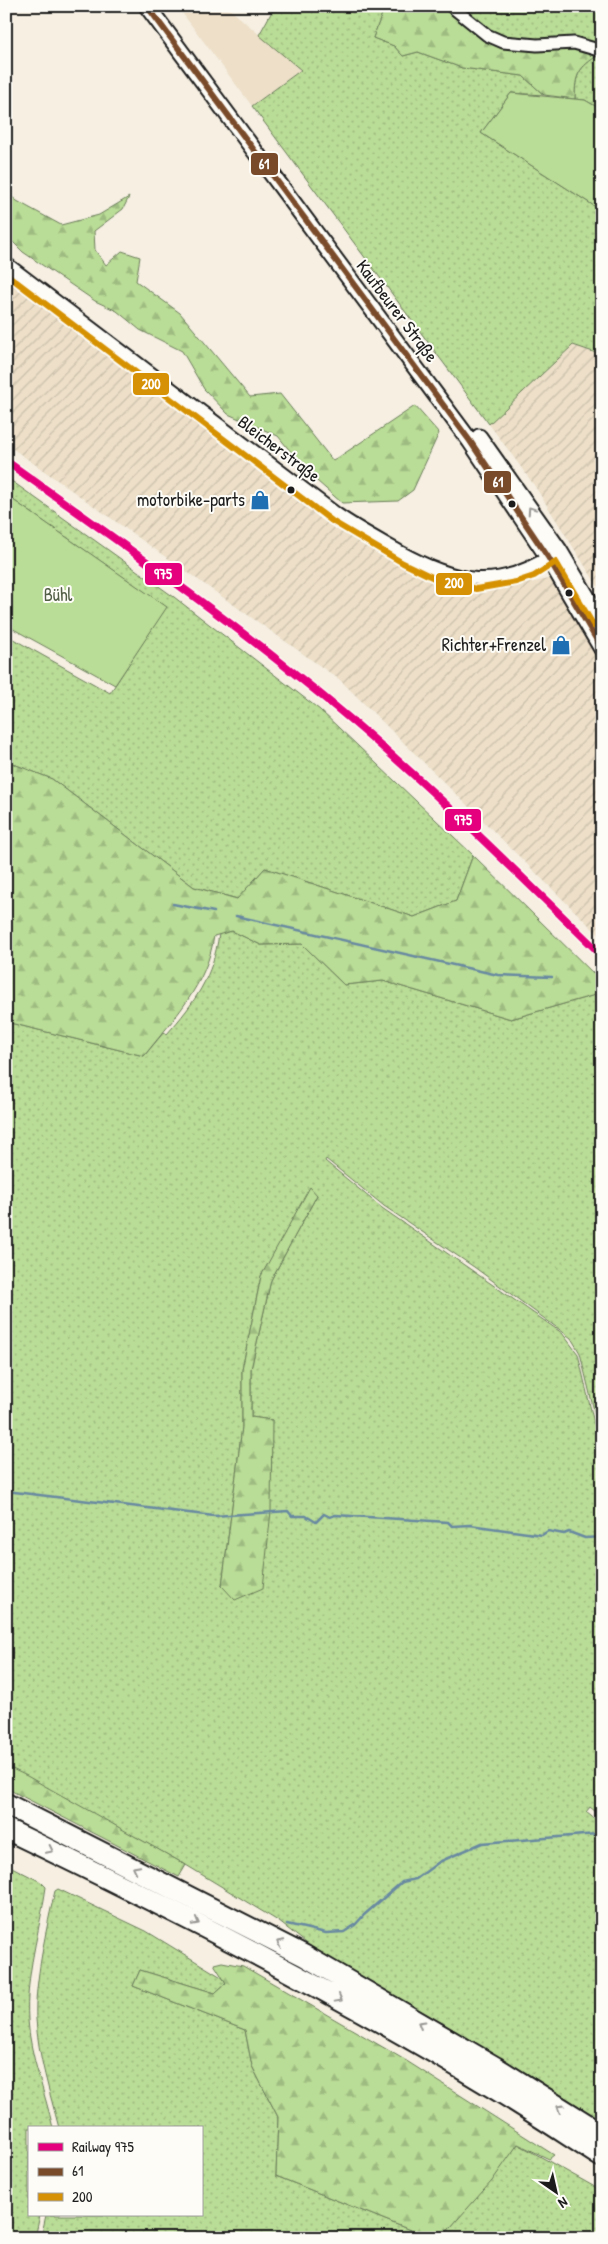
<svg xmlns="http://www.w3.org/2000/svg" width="608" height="2244" font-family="'Patrick Hand',sans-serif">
<defs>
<pattern id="industrial-furrows" width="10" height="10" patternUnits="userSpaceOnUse" patternTransform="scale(1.25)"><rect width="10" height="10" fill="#eddfc8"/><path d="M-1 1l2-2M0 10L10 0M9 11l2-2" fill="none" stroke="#cbbfab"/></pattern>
<pattern id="grass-dots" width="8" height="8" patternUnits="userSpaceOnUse" patternTransform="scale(1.25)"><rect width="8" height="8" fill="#b9dc96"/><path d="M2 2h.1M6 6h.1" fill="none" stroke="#9ebc81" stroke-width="1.8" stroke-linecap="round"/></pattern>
<pattern id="forest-firs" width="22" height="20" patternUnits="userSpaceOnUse" patternTransform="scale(1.25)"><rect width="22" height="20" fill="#b9dc96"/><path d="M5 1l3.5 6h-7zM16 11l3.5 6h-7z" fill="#9ebc81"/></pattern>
</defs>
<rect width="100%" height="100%" fill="#f6efe2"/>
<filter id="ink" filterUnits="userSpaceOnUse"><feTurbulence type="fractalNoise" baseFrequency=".02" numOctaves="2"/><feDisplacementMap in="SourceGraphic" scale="10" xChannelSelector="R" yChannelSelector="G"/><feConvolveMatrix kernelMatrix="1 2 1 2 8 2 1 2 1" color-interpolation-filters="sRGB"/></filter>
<g filter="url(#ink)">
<path fill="#eddfc8" d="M177,6H226L301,70L252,106Z"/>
<path fill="url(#industrial-furrows)" d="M6,273L328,519L430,575L468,584L517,586L552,578L602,666V938L340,680L6,444Z
M573,345L602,355V593L534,485L489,424Z"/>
<path fill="url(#grass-dots)" stroke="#6a7c59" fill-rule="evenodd" d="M275,6H385L373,38L394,46L403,56L418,52L462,68L523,76L544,95L511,93L481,133L602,211V355L573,345L489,424L252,106L301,70L259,35Z
M459,6H602V48L502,36L489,30Z
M600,54L602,55V110L585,100L575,99C575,74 578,68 600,54Z
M6,477L174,597L320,710L473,855L456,901L414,917L265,868L238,899L194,887L52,779L6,761V635L110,693L166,607L6,495Z
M232,931L261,945L302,944L344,985L383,981L511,1019L602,993V1444L580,1353L571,1338L474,1267L384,1206L326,1159L325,1161L382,1208L562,1333L578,1354L602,1458V1817L590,1807L586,1812L602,1825V2121L530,2075L310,1946L278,1921L186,1865L6,1766V1022L144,1056L164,1032L167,1034C195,1002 213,977 219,934ZM317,1195L271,1280L251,1369V1417L272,1420L222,1586L242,1427V1370L261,1276Z
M6,1864L41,1882L46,1887C40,1930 25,1976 28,2020C30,2056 45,2092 53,2128H29V2215H40L35,2238H6Z
M58,1889L146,1931L223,1978L226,1983L215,1993L140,1970L133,1986L245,2030L252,2066L278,2117L276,2176L430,2238H41L46,2215H201V2128H59C50,2093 38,2056 36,2019C34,1985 47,1925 55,1891Z
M518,2144L602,2191V2238H442Z"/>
<path fill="url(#forest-firs)" stroke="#6a7c59" d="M385,6H445L485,38L572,46L600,54C578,68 575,74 575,99L544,95L523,76L462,68L418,52L403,56L394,46L373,38Z
M6,192L17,201L61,225L99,215L129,197L123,209L94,231L95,250L106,265L122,251L140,257L136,281L180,313L250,397L280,394L333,461L415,406L439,433L413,490L398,501L342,503L309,474L278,436L228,414L204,389L182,351L140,330L117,311L95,301L23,252L6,235Z
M6,761L52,779L194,887L237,899L265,868L414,917L456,901L473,855L602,982V993L511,1019L383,981L344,985L302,944L261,945L232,931L214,936C207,985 174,1018 144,1056L6,1022Z
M310,1187L317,1195L271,1280L251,1369V1417L272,1420L271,1511L263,1588L235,1600L222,1586L242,1427V1370L261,1276Z
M6,1766L27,1776L186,1865L179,1877L6,1788Z
M222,1962L243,1966L405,2060L554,2155L549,2159L518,2144L492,2181L441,2238H430L276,2176L278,2117L252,2066L245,2030L133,1986L140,1970L215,1993L226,1983L214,1964Z"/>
<path fill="#b9dc96" stroke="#6a7c59" d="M511,93L585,100L602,110V211L481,133Z
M6,495L167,607L115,685L6,625Z"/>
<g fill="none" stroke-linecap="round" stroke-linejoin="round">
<path stroke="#6789a1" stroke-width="2.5" d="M173,904L214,912
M236,916L498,975L552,977
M6,1491L214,1516L288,1511L292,1516H306L316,1522L324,1514L330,1517L335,1515L448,1522L452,1526L470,1525L542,1535L548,1531L564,1534L569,1532L585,1538L602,1537
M287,1924L326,1933L344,1932L355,1925L364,1915L402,1882L416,1879L439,1862L482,1843L597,1834"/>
<defs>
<path id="minor" d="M451,6L487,35L503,42L537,45L574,43L602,51
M6,263L337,514C357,528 378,539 399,551C457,582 495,592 553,554"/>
<path id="secondary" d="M147,6L470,441L548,557L602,649
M479,437L559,550L602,622"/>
<path id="motorway" d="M6,1804L305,1956L495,2067L602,2134
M6,1829C170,1908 332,1990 487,2084C526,2107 563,2132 602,2157"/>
</defs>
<use href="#minor" stroke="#1c1c1c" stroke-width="15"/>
<use href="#secondary" stroke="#1c1c1c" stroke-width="19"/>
<use href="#motorway" stroke="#1c1c1c" stroke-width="24"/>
<use href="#minor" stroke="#fdfcf7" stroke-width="11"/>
<use href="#secondary" stroke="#fdfcf7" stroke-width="15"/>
<use href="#motorway" stroke="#fdfcf7" stroke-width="20"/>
<defs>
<path id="bus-1" d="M147,6L470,441L548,557L602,649"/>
<path id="bus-2" d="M6,274L332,521L403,563L436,579L476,589L516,582L534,576L556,562L594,626"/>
</defs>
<use href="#bus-1" stroke="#fdfcf7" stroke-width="10"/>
<use href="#bus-2" stroke="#fdfcf7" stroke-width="10"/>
<use href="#bus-1" stroke="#7a4b2a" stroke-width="6"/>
<use href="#bus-2" stroke="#d69104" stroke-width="6"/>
<defs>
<path id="rail-1" d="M6,461C118,541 231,620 337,708C430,785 515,871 602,955"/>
</defs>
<use href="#rail-1" stroke="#fdfcf7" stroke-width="11"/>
<use href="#rail-1" stroke="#e5007d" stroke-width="8"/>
</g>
<defs><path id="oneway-chevron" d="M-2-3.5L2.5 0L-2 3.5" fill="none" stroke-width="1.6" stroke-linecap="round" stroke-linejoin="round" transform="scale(1.25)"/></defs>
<g stroke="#989794">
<use href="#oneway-chevron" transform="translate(531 510) rotate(-124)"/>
<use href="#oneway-chevron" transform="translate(50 1850) rotate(26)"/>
<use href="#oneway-chevron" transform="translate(136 1869) rotate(-153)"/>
<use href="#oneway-chevron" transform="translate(196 1922) rotate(28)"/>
<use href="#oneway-chevron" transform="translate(280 1943) rotate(-153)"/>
<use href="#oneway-chevron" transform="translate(339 1999) rotate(29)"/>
<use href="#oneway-chevron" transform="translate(421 2024) rotate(-149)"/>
<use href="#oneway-chevron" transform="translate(560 2108) rotate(-148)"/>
</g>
</g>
<defs>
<symbol id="shop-bare" viewBox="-9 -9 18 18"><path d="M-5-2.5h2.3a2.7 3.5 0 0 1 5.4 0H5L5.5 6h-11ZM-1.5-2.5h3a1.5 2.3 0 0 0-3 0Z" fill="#1f6fb2" stroke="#fdfcf7" stroke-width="2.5" paint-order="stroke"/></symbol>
</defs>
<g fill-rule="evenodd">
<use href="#shop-bare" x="246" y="486" width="28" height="28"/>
<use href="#shop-bare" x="547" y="631" width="28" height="28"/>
</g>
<g fill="#1c1c1c" stroke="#fdfcf7" stroke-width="2">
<circle cx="291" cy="490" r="4.5"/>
<circle cx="512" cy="504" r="4.5"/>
<circle cx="569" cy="593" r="4.5"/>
</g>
<g text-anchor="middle" stroke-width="4" stroke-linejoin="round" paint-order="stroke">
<g font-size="18" fill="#1c1c1c" stroke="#fdfcf7">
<text transform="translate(397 311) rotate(53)" y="6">Kaufbeurer Straße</text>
<text transform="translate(279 449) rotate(37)" y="6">Bleicherstraße</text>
</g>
<g font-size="18" fill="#1c1c1c" stroke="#fdfcf7" text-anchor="end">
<text x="245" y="506">motorbike-parts</text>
<text x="546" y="651">Richter+Frenzel</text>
</g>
<g font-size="18" fill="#535f47" stroke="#fdfcf7">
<text x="58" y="601">Bühl</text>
</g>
</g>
<g stroke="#fdfcf7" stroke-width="2">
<rect x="250" y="152" width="29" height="24" rx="5" fill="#7a4b2a"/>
<rect x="132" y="372" width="38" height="24" rx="5" fill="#d69104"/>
<rect x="483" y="470" width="29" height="24" rx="5" fill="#7a4b2a"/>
<rect x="144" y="562" width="39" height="24" rx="5" fill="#e5007d"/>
<rect x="435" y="572" width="38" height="24" rx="5" fill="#d69104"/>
<rect x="444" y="808" width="38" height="24" rx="5" fill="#e5007d"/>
</g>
<g font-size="14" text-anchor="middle" font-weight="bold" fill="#fff">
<text x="264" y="169">61</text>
<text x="151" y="389">200</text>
<text x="498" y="487">61</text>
<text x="163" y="579">975</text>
<text x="454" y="588">200</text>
<text x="463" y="825">975</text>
</g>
<rect width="608" height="2244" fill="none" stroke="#fdfcf7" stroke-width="25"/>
<rect x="12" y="12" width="583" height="2219" fill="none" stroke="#1c1c1c" stroke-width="2" filter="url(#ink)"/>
<rect x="28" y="2126" width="175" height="90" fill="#fdfcf7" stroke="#a3a29f"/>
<rect x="38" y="2143" width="25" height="8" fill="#e5007d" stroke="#a3a29f"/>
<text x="72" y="2152" font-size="15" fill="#1c1c1c">Railway 975</text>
<rect x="38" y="2168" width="25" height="8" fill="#7a4b2a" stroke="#a3a29f"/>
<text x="72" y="2176" font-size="15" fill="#1c1c1c">61</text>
<rect x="38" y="2193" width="25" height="8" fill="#d69104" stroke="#a3a29f"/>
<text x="72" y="2202" font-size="15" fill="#1c1c1c">200</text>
<g transform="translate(556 2192) rotate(146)" stroke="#fdfcf7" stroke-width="4" paint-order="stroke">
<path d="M0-4L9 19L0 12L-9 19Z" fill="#1c1c1c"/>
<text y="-8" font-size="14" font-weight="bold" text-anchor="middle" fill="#1c1c1c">N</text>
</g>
</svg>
